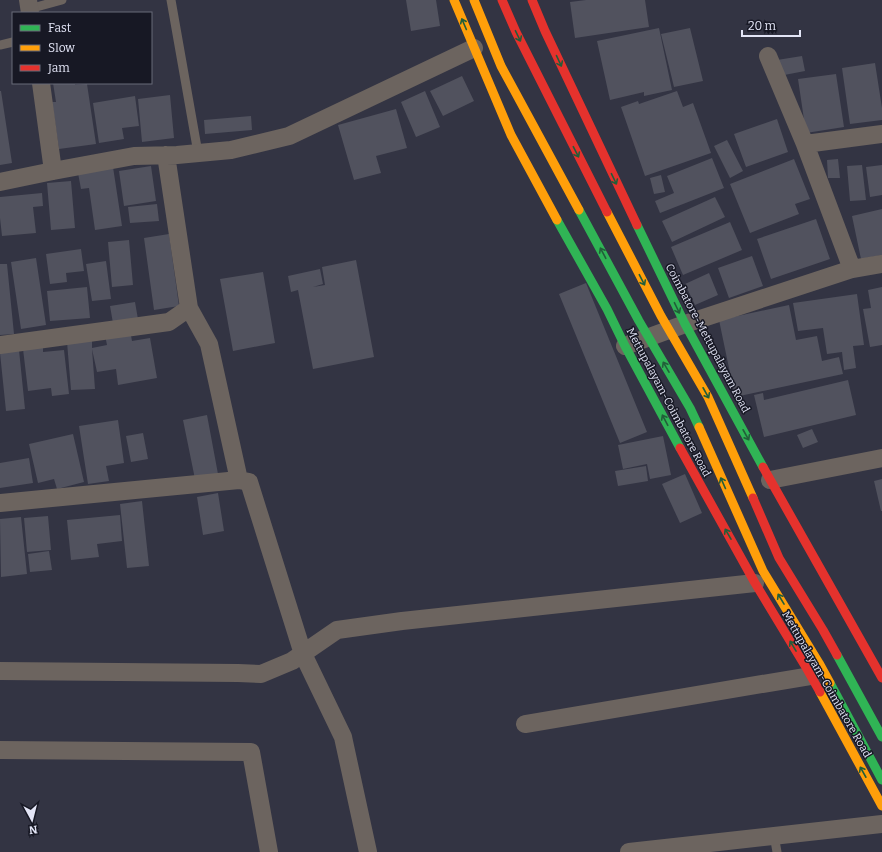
<svg xmlns="http://www.w3.org/2000/svg" width="882" height="852" font-family="Bitter,serif">
<rect width="100%" height="100%" fill="#333443"/>
<path fill="#51525e" d="M406,0H436L440,26L411,31Z
M586,0H645L649,27L575,38L570,2Z
M659,28L672,90L644,96V92L610,100L597,41Z
M690,28L703,81L674,87L661,34Z
M802,56L805,71L779,76L777,60Z
M875,63L882,108V120L850,124L842,68Z
M836,74L844,127L806,133L798,79Z
M462,76L474,101L443,116L430,91Z
M53,83H75V85L87,84L96,144L59,149L52,102H56Z
M0,91H1L12,163L0,165Z
M425,91L440,127L416,137L401,102Z
M677,91L683,107L693,103L711,153L645,176L621,107L638,101L639,104Z
M170,95L174,138L142,142L138,99Z
M135,96L139,126L122,128L124,139L99,143L93,103Z
M396,109L407,148L376,156L381,173L354,180L338,125Z
M251,116L252,130L205,134L204,120Z
M777,119L788,152L746,167L734,134Z
M727,140L743,171L730,178L714,146Z
M712,158L724,188L660,213L655,201L674,193L667,176Z
M794,159L810,199L795,204L799,214L750,233L730,184Z
M838,159L840,178H828L827,160Z
M862,165L866,200L850,201L847,166Z
M882,165V195L870,197L866,167Z
M151,166L156,201L124,206L119,171Z
M113,167L122,226L95,230L89,188L81,189L78,173Z
M661,175L665,192L654,194L650,178Z
M71,181L75,228L51,230L47,183Z
M42,193L43,206L33,207L36,233L2,236L0,218V197Z
M715,197L725,217L672,242L662,221Z
M157,204L159,221L130,223L128,207Z
M882,209V255L861,259L852,216Z
M816,219L830,259L771,279L757,239Z
M730,222L742,250L683,275L671,247Z
M169,234L179,306L154,310L144,238Z
M129,240L133,285L112,287L108,242Z
M81,249L84,271L66,273L67,282L50,284L46,254Z
M752,256L763,286L729,298L718,268Z
M36,258L46,325L21,329L11,262Z
M356,260L374,357L313,369L298,290L291,292L288,276L320,269L323,284L313,287L325,285L322,267Z
M106,261L111,299L92,301L86,264Z
M0,264H7L14,334L0,335Z
M263,272L275,343L233,351L220,279Z
M709,273L718,295L695,305L685,284Z
M586,283L647,432L620,443L559,294Z
M87,287L90,318L50,321L47,291Z
M882,287V345L870,347L863,309L871,308L868,290Z
M857,294L864,345L853,346L856,368L844,370L842,352L827,354L823,328L798,331L793,303Z
M135,302L139,325L114,329L110,306Z
M789,305L796,340L817,336L822,361L839,357L843,374L735,397L719,320Z
M130,330L132,341L150,338L157,378L118,385L116,369L97,372L92,349L95,389L71,390L67,342L92,340V348L107,345L105,335Z
M43,346V352L64,350L69,394L52,396L51,388L28,391L23,349Z
M19,350L25,409L6,411L0,353Z
M848,380L856,415L764,437L754,395L763,393L764,400Z
M207,415L218,474L195,479L183,420Z
M118,420L124,463L106,466L109,481L88,484L79,426Z
M812,429L818,442L803,448L797,435Z
M143,433L148,459L131,462L126,436Z
M73,434L84,482L57,489L54,479L38,483L29,444Z
M663,436L671,475L650,479L647,464L623,469L618,445Z
M29,458L33,483L0,488V463Z
M646,466L648,481L618,486L615,471Z
M685,474L702,513L680,523L662,484Z
M882,479V511H881L874,481Z
M218,493L224,531L203,535L197,497Z
M142,501L149,566L127,568L120,504Z
M120,515L122,541L97,544L99,557L71,560L67,520Z
M48,516L51,550L27,552L24,518Z
M21,517L27,574L1,577L0,519Z
M49,551L52,570L30,572L28,554Z"/>
<g fill="none" stroke-linecap="round" stroke-linejoin="round">
<path stroke="#6c645f" stroke-width="9" d="M171,0L198,153
M29,9L62,0
M0,45L13,42
M774,835L777,852"/>
<path stroke="#6c645f" stroke-width="18" d="M28,0L30,13
M768,56L805,144
M41,83L53,171
M166,155L189,308
M0,182L53,171L134,156L177,155L231,150L289,136L474,48
M852,269L805,144L882,134
M0,345L169,322L189,308L209,344L239,480L249,482L303,654L343,737L368,852
M625,346L685,324L852,269L882,264
M770,480L882,458
M0,503L239,480
M0,671L238,673L261,674L292,661L337,630L402,621L755,583
M525,724L810,676
M0,750L251,752L269,852
M629,852L882,824"/>
<path stroke="#30b455" stroke-width="9" d="M557,220L607,309L625,346L680,448
M637,225L685,324L763,467"/>
<path stroke="#ff9f0a" stroke-width="9" d="M454,0L511,135L557,220
M820,692L882,806"/>
<path stroke="#e5322d" stroke-width="9" d="M532,0L545,31L637,225
M680,448L755,583L807,669L820,692
M763,467L882,678"/>
<path stroke="#30b455" stroke-width="9" d="M579,210L639,321L690,408L699,427
M837,655L882,737
M830,683L882,780"/>
<path stroke="#ff9f0a" stroke-width="9" d="M474,0L501,66L579,210
M607,212L661,316L708,397L753,498
M699,427L763,571L819,663L830,683"/>
<path stroke="#e5322d" stroke-width="9" d="M502,0L516,32L607,212
M753,498L779,558L823,630L837,655"/>
</g>
<defs><path id="oneway-shaft" d="M-6 0H5M1.5-3L5.5 0L1.5 3" fill="none" stroke-width="1.6" stroke-linecap="round" stroke-linejoin="round"/></defs>
<g stroke="#225e3a">
<use href="#oneway-shaft" transform="translate(464 24) rotate(-113)"/>
<use href="#oneway-shaft" transform="translate(518 36) rotate(64)"/>
<use href="#oneway-shaft" transform="translate(559 61) rotate(65)"/>
<use href="#oneway-shaft" transform="translate(576 152) rotate(63)"/>
<use href="#oneway-shaft" transform="translate(614 179) rotate(64)"/>
<use href="#oneway-shaft" transform="translate(603 253) rotate(-118)"/>
<use href="#oneway-shaft" transform="translate(642 280) rotate(63)"/>
<use href="#oneway-shaft" transform="translate(677 308) rotate(64)"/>
<use href="#oneway-shaft" transform="translate(666 367) rotate(-120)"/>
<use href="#oneway-shaft" transform="translate(706 393) rotate(61)"/>
<use href="#oneway-shaft" transform="translate(665 420) rotate(-118)"/>
<use href="#oneway-shaft" transform="translate(746 435) rotate(61)"/>
<use href="#oneway-shaft" transform="translate(723 483) rotate(-114)"/>
<use href="#oneway-shaft" transform="translate(728 534) rotate(-120)"/>
<use href="#oneway-shaft" transform="translate(781 599) rotate(-121)"/>
<use href="#oneway-shaft" transform="translate(793 646) rotate(-121)"/>
<use href="#oneway-shaft" transform="translate(863 772) rotate(-119)"/>
</g>
<g text-anchor="middle" stroke-width="3" stroke-linejoin="round" paint-order="stroke">
<g font-size="11" fill="#e3e5f6" stroke="#171824">
<text transform="translate(708 338) rotate(62)" y="4">Coimbatore-Mettupalayam Road</text>
<text transform="translate(669 402) rotate(62)" y="4">Mettupalayam-Coimbatore Road</text>
<text transform="translate(827 684) rotate(60)" y="4">Mettupalayam-Coimbatore Road</text>
</g>
</g>
<rect x="12" y="12" width="140" height="72" fill="#171824" stroke="#696a78"/>
<rect x="20" y="25" width="20" height="6" fill="#30b455" stroke="#696a78"/>
<text x="48" y="32" font-size="12" fill="#e3e5f6">Fast</text>
<rect x="20" y="45" width="20" height="6" fill="#ff9f0a" stroke="#696a78"/>
<text x="48" y="52" font-size="12" fill="#e3e5f6">Slow</text>
<rect x="20" y="65" width="20" height="6" fill="#e5322d" stroke="#696a78"/>
<text x="48" y="72" font-size="12" fill="#e3e5f6">Jam</text>
<g transform="translate(32 820) rotate(173)" stroke="#171824" stroke-width="3" paint-order="stroke">
<path d="M0-3L7 15L0 10L-7 15Z" fill="#e3e5f6"/>
<text y="-6" font-size="11" font-weight="bold" text-anchor="middle" fill="#e3e5f6">N</text>
</g>
<path d="M742 30v6h58v-6" fill="none" stroke="#e3e5f6" stroke-width="2"/>
<text x="748" y="30" font-size="12" fill="#e3e5f6" stroke="#171824" stroke-width="3" paint-order="stroke">20 m</text>
</svg>
